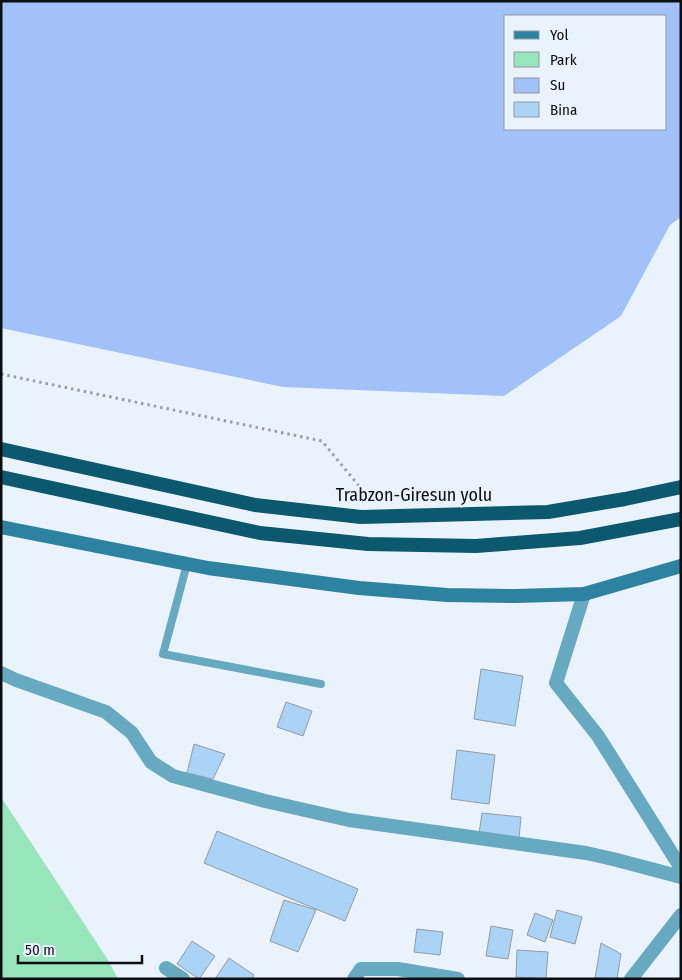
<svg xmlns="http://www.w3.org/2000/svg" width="682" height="980" font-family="'Fira Sans Condensed',sans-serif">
<rect width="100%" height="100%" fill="#eaf3fb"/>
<path fill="#98e5bc" d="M1,797L108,960L118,979H1Z"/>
<path fill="#a1c1f8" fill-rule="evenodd" d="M1,1H681V217L670,225L621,316L504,396L283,387L1,328ZM506,16H666V129H506Z"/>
<path fill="#abd3f6" stroke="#939ba3" d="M481,669L523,676L515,726L474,719Z
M286,702L312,711L303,736L277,727Z
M194,744L225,754L213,779L187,773Z
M457,750L495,755L489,804L451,799Z
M482,813L521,817L519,838L479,834Z
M217,831L358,889L345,921L204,863Z
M284,900L316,910L298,952L270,941Z
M557,910L582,917L575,944L550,937Z
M535,913L553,920L545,942L527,935Z
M491,926L513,930L508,959L486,956Z
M417,929L443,932L440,955L414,952Z
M192,941L215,956L199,979L177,964Z
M601,943L621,954L617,979L595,978Z
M517,950L548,952L546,979L516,977Z
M229,958L254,975L252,979H215Z"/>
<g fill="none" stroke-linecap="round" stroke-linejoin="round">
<path stroke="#979ea4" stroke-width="3" stroke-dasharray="2.5 4" stroke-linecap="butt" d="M1,374L322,441L359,486"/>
<path stroke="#68a9c2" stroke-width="8" d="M187,564L163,654L321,684"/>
<path stroke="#68a9c2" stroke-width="14" d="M584,594L556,683L598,736L681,868
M1,673L16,680L106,712L132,733L151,762L173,776L265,801L349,820L586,853L613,859L681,877
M166,968L183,979
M354,979L361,969H398L458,979
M631,979L681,915"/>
<path stroke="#2c829f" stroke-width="14" d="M1,527L208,568L359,588L447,595L516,596L584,594L681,566"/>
<path stroke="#0c586e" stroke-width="14" d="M1,449L255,505L361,517L548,512L625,499L681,487
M1,477L260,533L368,544L476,546L580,538L681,519"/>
</g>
<g text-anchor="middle" stroke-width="5" stroke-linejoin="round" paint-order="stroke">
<g font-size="18" fill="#0c0f12" stroke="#eaf3fb">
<text x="414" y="501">Trabzon-Giresun yolu</text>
</g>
</g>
<rect width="682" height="980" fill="none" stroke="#0c0f12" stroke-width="5"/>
<rect x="504" y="15" width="162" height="115" fill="#eaf3fb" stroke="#91989e"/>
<rect x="514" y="31" width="25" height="8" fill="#2c829f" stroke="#91989e"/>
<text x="550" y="40" font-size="15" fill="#0c0f12">Yol</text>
<rect x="514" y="52" width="25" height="15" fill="#98e5bc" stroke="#91989e"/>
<text x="550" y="65" font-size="15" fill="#0c0f12">Park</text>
<rect x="514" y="78" width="25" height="15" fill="#a1c1f8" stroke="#91989e"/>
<text x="550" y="90" font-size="15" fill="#0c0f12">Su</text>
<rect x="514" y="102" width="25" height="15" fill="#abd3f6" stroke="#91989e"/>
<text x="550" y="115" font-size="15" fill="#0c0f12">Bina</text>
<path d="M18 955v8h124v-8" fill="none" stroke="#0c0f12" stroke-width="2.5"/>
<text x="25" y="955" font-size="15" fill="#0c0f12" stroke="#eaf3fb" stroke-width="4" paint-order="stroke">50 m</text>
</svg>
